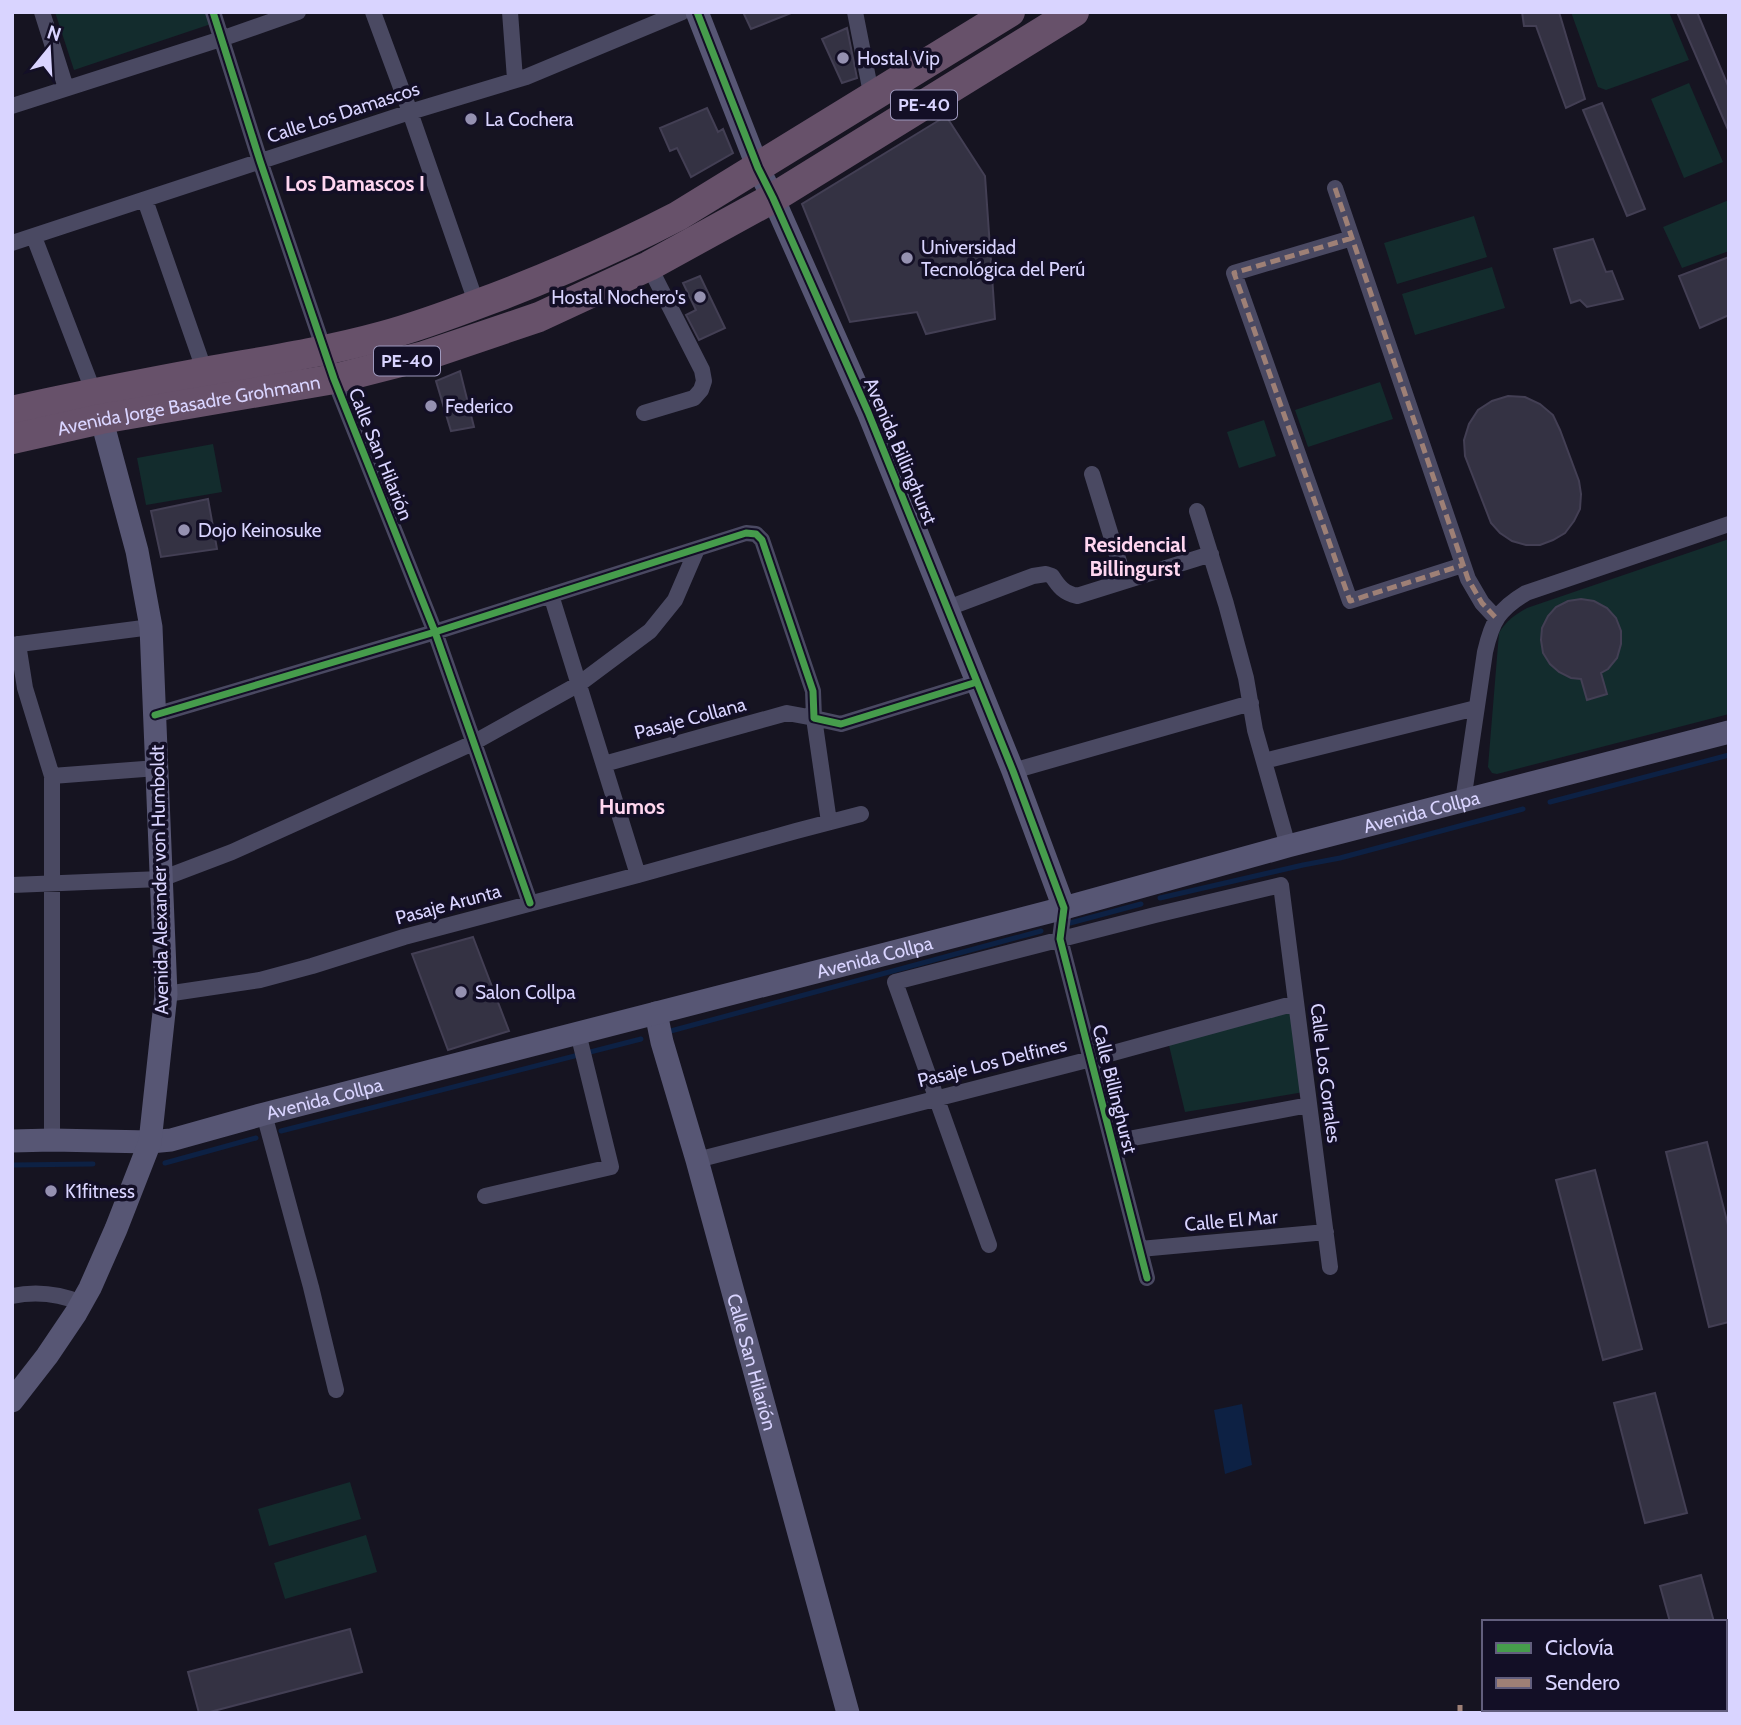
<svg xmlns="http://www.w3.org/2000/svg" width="1741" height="1725" font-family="Cabin,sans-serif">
<rect width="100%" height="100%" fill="#161421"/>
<path fill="#132c2d" d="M55,12H207L211,24L74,70Z
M1571,12H1669L1689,60L1606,90L1598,87Z
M1689,83L1723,162L1684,178L1651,99Z
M1729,200V251L1682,268L1663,227Z
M1474,216L1487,257L1397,284L1384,243Z
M1492,267L1505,308L1415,335L1402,294Z
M1380,382L1393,419L1308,447L1295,410Z
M1264,420L1276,456L1239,468L1227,432Z
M213,444L222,492L146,505L137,458Z
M1729,539V714L1497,774L1492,773L1488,767L1499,633C1506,621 1515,615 1527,608Z
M1295,1005L1304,1092L1185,1112L1167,1037Z
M350,1482L361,1519L269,1546L258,1509Z
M366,1535L377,1572L285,1599L274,1563Z"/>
<path fill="#0d2144" d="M1242,1404L1252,1465L1225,1474L1214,1410Z"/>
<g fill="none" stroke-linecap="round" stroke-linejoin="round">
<path stroke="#0d2144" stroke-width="5" d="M1550,802L1729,755
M1160,898L1303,865L1340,858L1523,809
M1070,923L1141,904
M667,1032L1041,931
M281,1131L641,1039
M165,1163L256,1138
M12,1165L93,1164"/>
</g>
<path fill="#343243" stroke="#433f54" stroke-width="2" d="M743,12H791V13L751,29Z
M1522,12H1559L1585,99L1566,108L1536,26H1524Z
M1677,12H1697L1729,88V132Z
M847,28L857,78L842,83L822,39Z
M1602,103L1645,209L1627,216L1583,110Z
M707,108L718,132L723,129L733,153L691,177L677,148L670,151L660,128Z
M946,116L985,176L995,319L926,334L917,312L850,322L802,204Z
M1593,239L1606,272L1612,271L1623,299L1587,307L1580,300L1571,303L1554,249Z
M1729,257V315L1700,328L1679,276Z
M700,276L725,328L699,340L686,315L696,310L683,283Z
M460,371L474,427L451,431L436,381Z
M1508,396L1525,397L1540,404L1553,415L1560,430L1579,481L1581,494L1580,509L1574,521L1565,533L1553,540L1540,545H1526L1512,541L1500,533L1491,523L1465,456L1464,440L1469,424L1478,410L1492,401Z
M208,499L217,549L161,557L151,511Z
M1581,599L1594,601L1607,608L1616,618L1621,631V644L1617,658L1608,669L1601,673L1607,694L1587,700L1581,679L1571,678L1559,672L1550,664L1543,653L1541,640L1542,628L1548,616L1556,607L1568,601Z
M473,937L509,1031L448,1050L412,954Z
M1707,1142L1729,1229V1322L1709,1327L1666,1152Z
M1595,1170L1642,1349L1603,1360L1556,1180Z
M1655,1393L1687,1513L1645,1523L1614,1403Z
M1701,1575L1714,1622H1670L1660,1586Z
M350,1629L362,1672L206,1713H199L188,1672Z"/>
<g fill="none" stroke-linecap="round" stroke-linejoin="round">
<path stroke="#4a4962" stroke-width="16" d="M42,12L66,88
M213,12L260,161L334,379L435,632L530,903
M373,12L410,112L477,305
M510,12L515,79
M855,12L872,98
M12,106L221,39L298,12
M1335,188L1468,579L1482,603L1496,618
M145,200L205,372
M34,237L94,393
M1352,238L1234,273L1350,601L1463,565
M12,243L410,112L526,77L682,12
M644,413L694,398L701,390L704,381L702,370L649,266
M1092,474L1125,581
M1197,511L1226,604L1246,678L1255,730L1288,846
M551,595L638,875
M948,608L1033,576L1046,574L1052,576C1059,587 1064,593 1077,596L1211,554
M18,644L25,688L52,776V1140
M12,645L151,627
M155,715L435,632L746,533L756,534L762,540L813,691L814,718L841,724L977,682
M1264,761L1476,708
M604,764L787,713L814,718L829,822
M1013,771L1251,703
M52,776L157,768
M1463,801L1485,652C1492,621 1499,609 1526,593L1729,524
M12,885L161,879L232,852L473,743L579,684L650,631L675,600L697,549
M1064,908L1060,939L1147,1278
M166,994L260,980L312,966L404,937L638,875L796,831L861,814
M264,1114L311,1287L336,1390
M1112,1142L1309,1105
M697,1160L1091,1059L1296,1003
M485,1196L611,1167L578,1033
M989,1245L895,982L1155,915L1281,885L1330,1267
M1140,1249L1326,1232
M12,1296C35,1291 60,1294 82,1303"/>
<g stroke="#575674" stroke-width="23">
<path d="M697,12L758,168L773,198L868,412L1013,771L1064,908"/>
<path id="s1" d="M656,1013L662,1042L697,1160L848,1713"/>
<path id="s2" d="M12,1141L52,1140L150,1142L171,1140L264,1114L1064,908L1288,846L1729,732"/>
<path d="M12,1401L47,1356L76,1313L90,1288L116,1229L150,1142L166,994L151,627L137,551L98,406"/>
</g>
<g stroke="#67516a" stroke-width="30">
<path d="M12,411C76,396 141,384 205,372C265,361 325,352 383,336C421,326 457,312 494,298C557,274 618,247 678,216L1010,12"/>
<path id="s3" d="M12,439L101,419L334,379L424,356L539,317L649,266L773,198L1074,12"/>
</g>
<path stroke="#9e8076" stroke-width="5" stroke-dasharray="10 5" stroke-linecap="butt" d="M1335,188L1468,579L1482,603L1496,618
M1352,238L1234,273L1350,601L1463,565
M1460,1705V1713"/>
<defs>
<path id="cycleway" d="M213,12L260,161L334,379L435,632L530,903
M697,12L758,168L773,198L868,412L1013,771L1064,908L1060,939L1147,1278
M155,715L435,632L746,533L756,534L762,540L813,691L814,718L841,724L977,682"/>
</defs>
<use href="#cycleway" stroke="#130f26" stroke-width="11"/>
<use href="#cycleway" stroke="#469c4c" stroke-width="7"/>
</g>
<g fill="#9591b1" stroke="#130f26" stroke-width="2.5">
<circle cx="843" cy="58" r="7"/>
<circle cx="471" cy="119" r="7"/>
<circle cx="907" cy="258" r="7"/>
<circle cx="700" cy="297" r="7"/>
<circle cx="431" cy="406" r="7"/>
<circle cx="184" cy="530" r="7"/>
<circle cx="461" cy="992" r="7"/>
<circle cx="51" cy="1191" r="7"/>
</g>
<g text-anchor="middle" stroke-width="7" stroke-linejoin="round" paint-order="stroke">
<g fill="#130f26" stroke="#9e99be" stroke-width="2">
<rect x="891" y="90.5" width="66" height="29" rx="5"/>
<rect x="374" y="346.5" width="66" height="29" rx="5"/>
</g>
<g font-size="18" font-weight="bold" fill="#d9d4ff">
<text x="924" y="111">PE-40</text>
<text x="407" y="367">PE-40</text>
</g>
<g font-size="19" fill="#d9d4ff" stroke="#130f26" text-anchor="start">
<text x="857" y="65">Hostal Vip</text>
<text x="485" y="126">La Cochera</text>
<text x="921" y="254">Universidad<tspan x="921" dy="22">Tecnológica del Perú</tspan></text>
<text x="686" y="304" text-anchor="end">Hostal Nochero's</text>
<text x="445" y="413">Federico</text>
<text x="198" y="537">Dojo Keinosuke</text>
<text x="475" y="999">Salon Collpa</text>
<text x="65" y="1198">K1fitness</text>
</g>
<g font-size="19" fill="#d9d4ff" stroke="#130f26">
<text transform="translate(343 112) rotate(-18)" y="7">Calle Los Damascos</text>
<text dy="7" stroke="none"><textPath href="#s3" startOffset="180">Avenida Jorge Basadre Grohmann</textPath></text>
<text transform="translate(901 451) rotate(67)" y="7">Avenida Billinghurst</text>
<text transform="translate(381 454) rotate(68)" y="7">Calle San Hilarión</text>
<text transform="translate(690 718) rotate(-15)" y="7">Pasaje Collana</text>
<text dy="7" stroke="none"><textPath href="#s2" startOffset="1452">Avenida Collpa</textPath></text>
<text transform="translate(159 880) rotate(-91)" y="7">Avenida Alexander von Humboldt</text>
<text transform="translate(448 904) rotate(-15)" y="7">Pasaje Arunta</text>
<text dy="7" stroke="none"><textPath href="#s2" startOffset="886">Avenida Collpa</textPath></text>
<text transform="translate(992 1062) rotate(-14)" y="7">Pasaje Los Delfines</text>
<text transform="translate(1326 1073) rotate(83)" y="7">Calle Los Corrales</text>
<text transform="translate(1115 1089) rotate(76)" y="7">Calle Billinghurst</text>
<text dy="7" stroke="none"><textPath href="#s2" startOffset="318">Avenida Collpa</textPath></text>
<text transform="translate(1231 1220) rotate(-5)" y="7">Calle El Mar</text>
<text dy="7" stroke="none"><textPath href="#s1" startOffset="362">Calle San Hilarión</textPath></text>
</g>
<g font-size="21" font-weight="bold" fill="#ffd6f0" stroke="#130f26">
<text x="355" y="191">Los Damascos I</text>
<text x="1135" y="552">Residencial<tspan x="1135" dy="24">Billingurst</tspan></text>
<text x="632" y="814">Humos</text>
</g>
</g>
<rect width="1741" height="1725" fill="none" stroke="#d9d4ff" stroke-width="28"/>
<rect x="1482" y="1620" width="245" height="91" fill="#130f26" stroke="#625e7d" stroke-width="2"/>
<rect x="1496" y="1643" width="35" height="10" fill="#469c4c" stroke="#625e7d" stroke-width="2"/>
<text x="1545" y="1655" font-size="21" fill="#d9d4ff">Ciclovía</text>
<rect x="1496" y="1678" width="35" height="10" fill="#9e8076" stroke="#625e7d" stroke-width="2"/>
<text x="1545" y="1690" font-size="21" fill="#d9d4ff">Sendero</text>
<g transform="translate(49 49) rotate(18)" stroke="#130f26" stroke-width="5" paint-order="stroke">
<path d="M0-5L12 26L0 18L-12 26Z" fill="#d9d4ff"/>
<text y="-10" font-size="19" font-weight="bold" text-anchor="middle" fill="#d9d4ff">N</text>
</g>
</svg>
